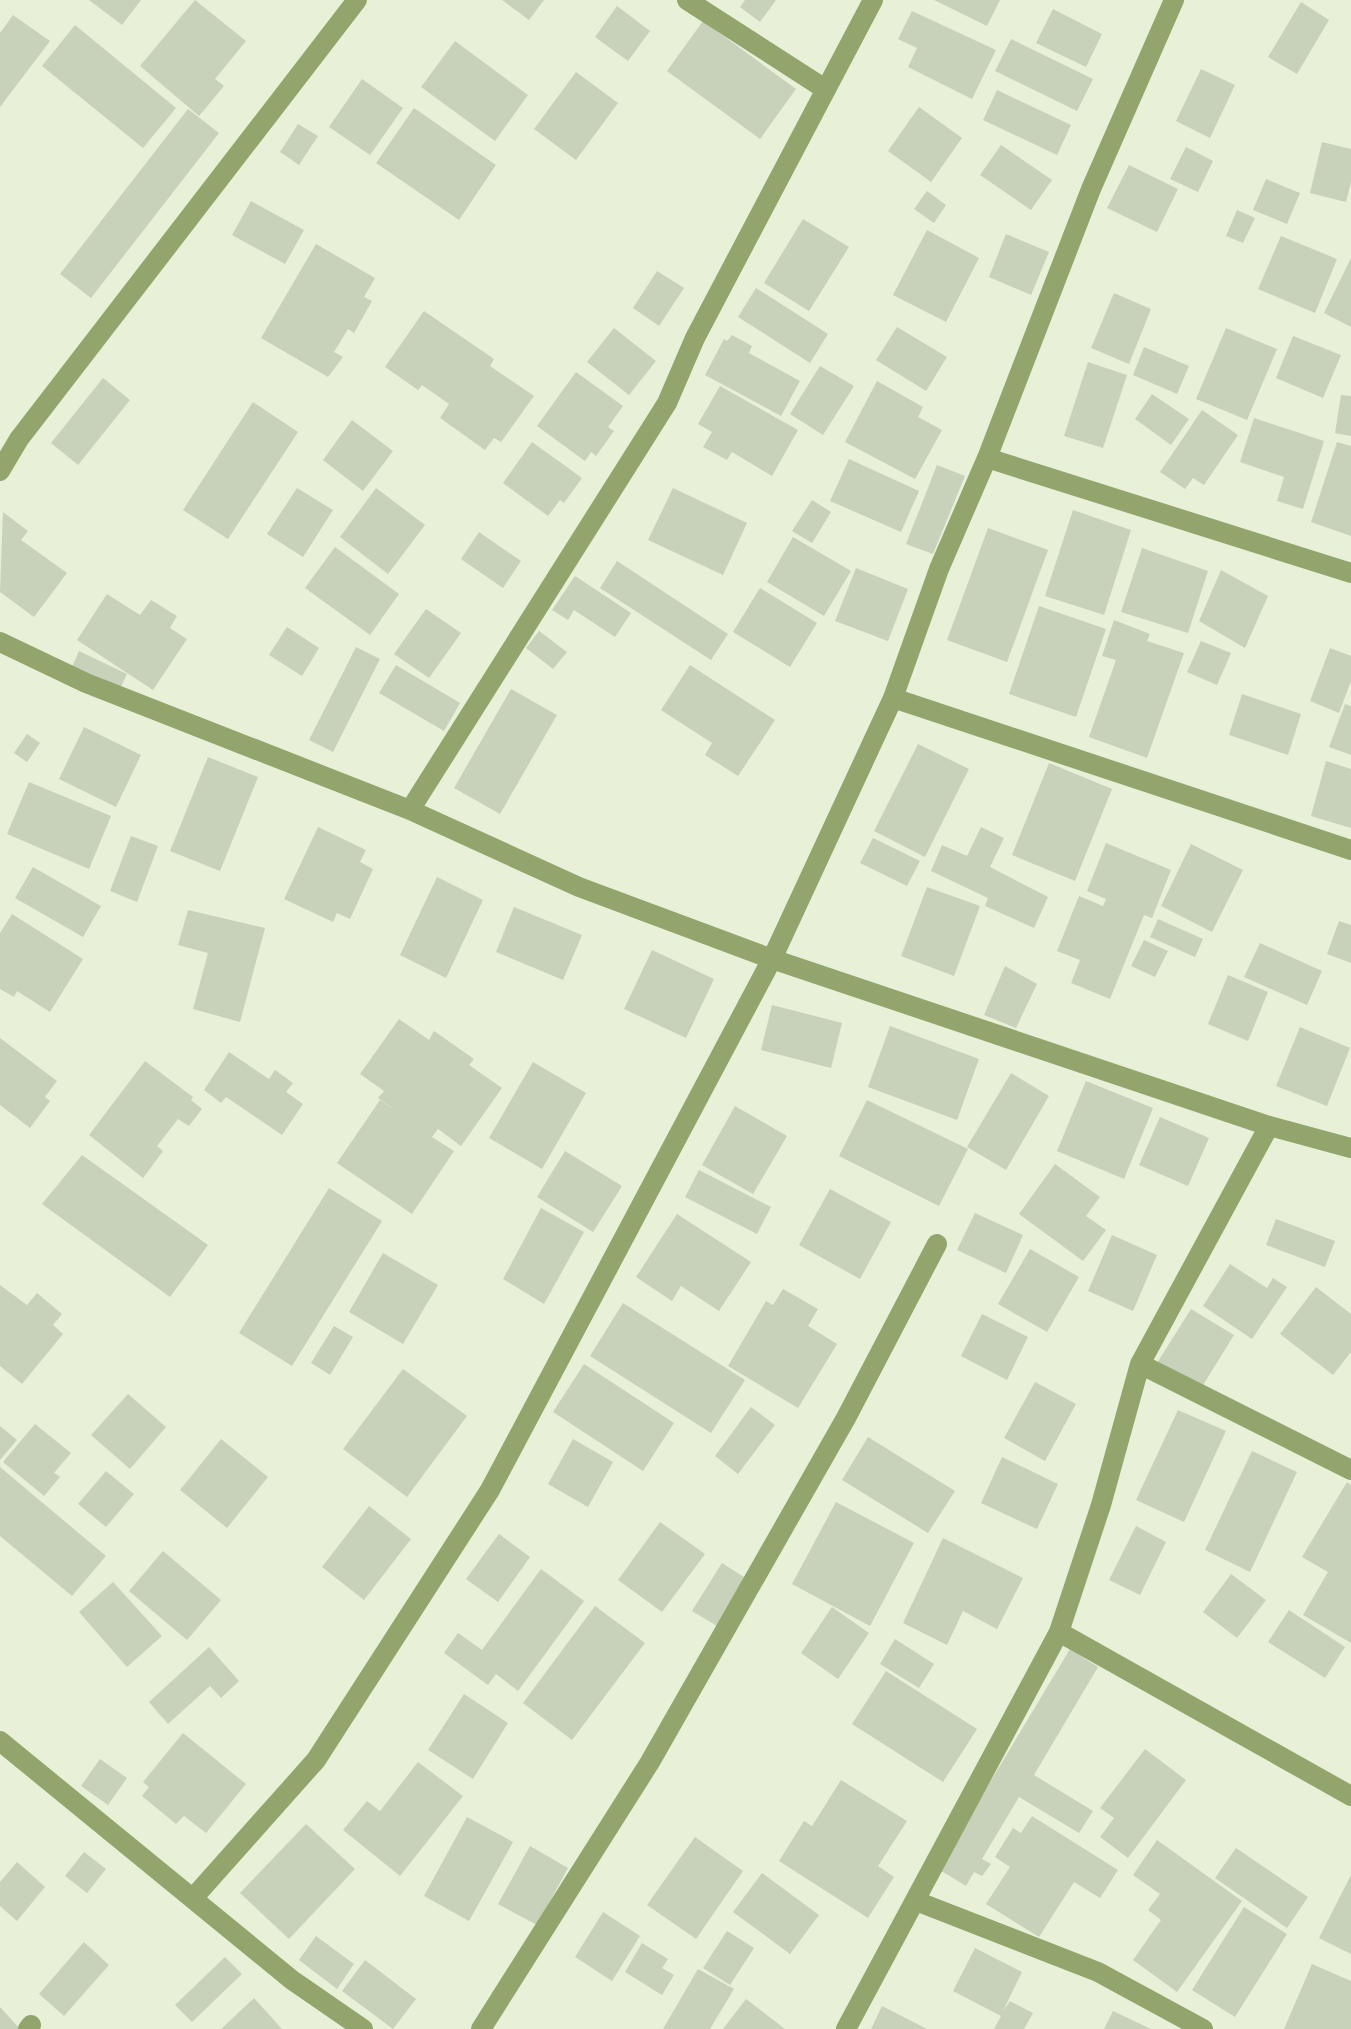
<svg xmlns="http://www.w3.org/2000/svg" width="1351" height="2029" font-family="'Roboto Condensed',sans-serif">
<rect width="100%" height="100%" fill="#e8f1d8"/>
<path fill="#c8d1b9" d="M89,0H141L122,25Z
M195,0L246,41L215,79L224,86L199,116L140,66Z
M502,0H544L529,20Z
M745,0H776L760,22L740,7Z
M934,0H1000L987,26Z
M1301,2L1329,20L1297,74L1268,57Z
M617,6L650,31L628,61L595,37Z
M1053,9L1102,34L1086,67L1036,43Z
M912,11L996,50L972,99L908,67L917,48L898,39Z
M13,15L50,41L0,107V33Z
M703,21L796,89L760,139L667,71Z
M75,25L176,108L143,148L42,66Z
M1011,39L1093,79L1077,111L995,71Z
M455,41L528,95L495,141L421,87Z
M1201,69L1235,85L1210,138L1176,121Z
M576,72L618,103L576,160L534,129Z
M362,79L403,108L370,155L329,127Z
M997,90L1071,125L1057,155L983,120Z
M919,107L962,138L931,182L888,151Z
M414,108L496,165L459,220L376,163Z
M188,109L219,133L91,298L60,274Z
M298,124L318,136L299,165L280,152Z
M1322,142L1351,149V182L1346,202L1310,193Z
M1001,145L1052,180L1031,210L980,175Z
M1186,147L1213,161L1198,192L1170,179Z
M1129,165L1178,189L1157,232L1107,208Z
M1266,179L1300,193L1287,224L1253,210Z
M927,191L946,205L934,223L914,209Z
M251,201L304,230L285,264L232,235Z
M1237,210L1255,218L1243,243L1226,236Z
M803,219L849,247L809,311L764,283Z
M927,230L979,258L946,322L893,295Z
M1006,234L1049,252L1031,295L989,277Z
M1281,236L1337,259L1315,313L1258,289Z
M316,244L375,278L364,297L372,301L354,333L348,329L334,352L343,357L328,377L261,338Z
M1351,258V327L1324,313Z
M657,271L684,288L659,326L633,308Z
M756,288L828,334L810,363L738,317Z
M1114,293L1151,309L1129,364L1091,348Z
M424,311L494,359L490,366L534,396L501,442L494,438L485,450L440,418L449,404L422,385L418,390L385,367Z
M897,327L947,357L926,391L876,360Z
M614,328L656,361L629,395L587,362Z
M1226,328L1277,349L1247,420L1196,399Z
M732,335L752,346L749,353L800,381L781,416L705,375L724,339L727,341Z
M1293,336L1341,355L1323,398L1276,378Z
M1144,347L1189,366L1177,394L1133,375Z
M1088,362L1127,375L1103,448L1064,436Z
M820,366L854,386L823,435L790,414Z
M576,372L623,406L608,427L614,431L596,456L591,452L585,461L537,426Z
M103,378L130,400L78,465L51,443Z
M877,381L923,407L918,417L942,430L915,479L845,442Z
M720,386L798,430L772,476L732,452L727,460L703,447L712,432L698,424Z
M1152,394L1189,419L1171,445L1135,419Z
M1341,395L1351,396V436L1335,433Z
M253,402L298,432L228,539L183,510Z
M1202,410L1238,435L1204,485L1193,478L1185,489L1160,472Z
M1254,418L1324,441L1303,509L1277,501L1284,477L1240,462Z
M352,420L393,451L363,491L323,460Z
M532,442L582,478L564,503L560,500L548,516L503,483Z
M1337,442L1351,446V536L1311,522Z
M849,459L919,491L901,532L830,501Z
M937,465L965,476L933,554L906,544Z
M297,488L333,510L303,557L267,534Z
M376,488L425,525L388,574L340,537Z
M673,488L747,523L723,575L648,540Z
M812,500L831,512L812,543L792,531Z
M1073,510L1131,530L1104,615L1045,596Z
M3,512L28,531L21,540L67,573L34,617L0,592Z
M988,528L1048,550L1007,662L947,640Z
M479,532L521,561L503,588L461,559Z
M793,537L851,571L824,616L767,582Z
M335,547L399,594L370,635L305,588Z
M1142,548L1208,571L1188,633L1121,612Z
M617,561L728,634L711,660L600,588Z
M856,568L908,589L888,641L835,621Z
M1221,570L1268,596L1245,648L1199,621Z
M575,576L631,613L615,637L574,610L568,620L552,610Z
M760,588L817,623L790,667L733,632Z
M107,594L140,615L151,600L177,616L170,628L187,639L153,690L77,640Z
M1039,606L1106,629L1076,717L1009,694Z
M426,609L461,633L429,678L394,654Z
M1114,620L1150,634L1147,641L1184,653L1147,758L1089,737L1116,660L1102,656Z
M287,627L319,648L302,676L269,655Z
M539,631L567,652L553,669L526,648Z
M1201,641L1231,653L1217,685L1187,672Z
M356,647L380,659L333,752L309,740Z
M1330,648L1351,656V681L1339,713L1310,701Z
M79,651L127,674L119,691L71,669Z
M396,665L460,703L444,731L379,693Z
M690,665L775,720L738,776L705,755L712,743L661,710Z
M511,689L557,715L500,814L454,788Z
M1242,694L1301,714L1288,755L1229,735Z
M1345,704L1351,706V755L1329,747Z
M84,727L141,755L116,807L59,779Z
M27,734L40,743L27,762L14,753Z
M918,744L969,769L925,857L874,831Z
M208,757L258,777L220,871L170,851Z
M1326,761L1351,769V828L1311,816Z
M1049,763L1112,789L1075,881L1012,855Z
M29,782L111,816L89,869L7,834Z
M318,827L366,850L360,862L373,869L350,919L337,913L333,922L284,899Z
M981,827L1004,838L990,867L1048,897L1034,928L985,906L988,898L931,871L942,845L967,856Z
M131,836L158,846L137,902L110,891Z
M873,838L920,861L907,886L860,863Z
M1106,843L1171,870L1152,918L1144,915L1110,999L1071,983L1080,960L1057,951L1079,896L1103,906L1106,899L1087,891Z
M1191,844L1243,870L1212,932L1161,906Z
M33,867L101,906L83,937L15,898Z
M437,877L483,900L446,978L400,955Z
M927,887L980,906L954,976L901,956Z
M514,907L582,935L563,980L496,952Z
M188,910L265,928L240,1022L193,1009L208,953L178,945Z
M12,914L83,959L50,1012L17,991L14,997L0,989V933Z
M1158,919L1203,939L1195,957L1150,937Z
M1339,921L1351,925V963L1327,954Z
M1144,940L1168,951L1155,977L1131,966Z
M1260,943L1322,971L1307,1005L1244,977Z
M652,950L714,979L686,1038L624,1009Z
M1005,966L1037,984L1016,1028L984,1015Z
M1228,975L1268,992L1248,1041L1208,1024Z
M772,1005L842,1023L831,1068L761,1050Z
M399,1019L429,1040L434,1031L474,1059L469,1065L502,1088L461,1146L438,1129L432,1137L454,1151L412,1214L337,1163L380,1100L398,1112L378,1098L384,1091L360,1074Z
M890,1026L979,1059L957,1120L868,1087Z
M1300,1027L1350,1048L1327,1106L1276,1086Z
M0,1038L57,1081L45,1097L50,1101L30,1128L0,1105Z
M229,1052L269,1079L275,1070L293,1083L286,1092L303,1104L282,1135L226,1097L221,1103L204,1090Z
M145,1061L193,1097L191,1100L202,1109L189,1126L178,1119L157,1146L163,1151L143,1178L89,1135Z
M533,1062L586,1093L542,1169L489,1138Z
M1011,1073L1049,1096L1006,1170L967,1147Z
M1086,1081L1153,1108L1124,1179L1057,1151Z
M867,1100L968,1149L939,1206L839,1156Z
M735,1106L787,1136L753,1194L702,1165Z
M1160,1117L1209,1138L1188,1186L1139,1165Z
M565,1151L622,1186L593,1232L537,1197Z
M82,1155L208,1245L170,1297L42,1204Z
M1055,1164L1100,1197L1086,1216L1106,1230L1083,1261L1019,1214Z
M699,1170L771,1207L757,1234L685,1197Z
M329,1188L382,1221L292,1366L239,1333Z
M830,1189L891,1222L860,1279L799,1245Z
M541,1208L584,1232L544,1304L503,1279Z
M975,1213L1023,1235L1006,1273L957,1250Z
M677,1214L751,1262L719,1311L681,1286L672,1301L636,1277Z
M1276,1219L1335,1241L1325,1267L1266,1245Z
M1112,1235L1157,1255L1133,1311L1088,1291Z
M1030,1249L1079,1277L1047,1332L998,1304Z
M383,1253L438,1285L403,1344L349,1312Z
M1230,1264L1267,1288L1273,1278L1287,1287L1252,1339L1203,1306Z
M0,1285L27,1305L37,1293L62,1314L53,1325L63,1334L22,1384L0,1366Z
M1316,1287L1351,1314V1352L1333,1375L1280,1334Z
M783,1289L818,1309L808,1326L837,1344L798,1408L728,1366L766,1301L773,1305Z
M623,1303L745,1380L711,1433L590,1356Z
M1191,1309L1234,1335L1200,1390L1157,1363Z
M982,1314L1028,1337L1007,1380L961,1356Z
M334,1326L353,1337L330,1375L311,1363Z
M584,1364L674,1423L643,1471L553,1412Z
M403,1369L467,1416L407,1497L343,1449Z
M1035,1382L1076,1404L1045,1461L1004,1438Z
M128,1394L166,1427L130,1469L91,1435Z
M751,1407L775,1425L738,1474L715,1456Z
M1178,1410L1226,1431L1184,1522L1136,1500Z
M35,1424L71,1453L54,1473L60,1477L44,1496L3,1462Z
M0,1426L17,1440L0,1460Z
M868,1437L955,1491L928,1533L842,1480Z
M221,1439L268,1477L227,1528L180,1490Z
M573,1439L613,1462L588,1507L548,1484Z
M1252,1451L1297,1472L1250,1572L1205,1550Z
M1002,1457L1058,1484L1037,1529L981,1503Z
M0,1467L106,1556L72,1596L0,1536Z
M106,1471L134,1494L106,1527L78,1504Z
M1347,1482L1351,1485V1643L1303,1615L1328,1572L1302,1557Z
M836,1502L914,1543L870,1626L792,1584Z
M369,1506L411,1539L364,1600L322,1567Z
M660,1522L705,1554L662,1612L618,1580Z
M1136,1526L1166,1542L1140,1595L1109,1580Z
M499,1534L530,1557L498,1602L466,1579Z
M943,1538L1023,1578L997,1629L963,1611L947,1645L903,1623Z
M163,1551L221,1600L187,1640L129,1591Z
M722,1563L747,1579L717,1626L692,1611Z
M541,1569L584,1601L518,1691L496,1674L488,1685L444,1653L458,1633L482,1650Z
M1231,1574L1266,1600L1237,1638L1203,1612Z
M113,1582L162,1636L127,1667L79,1612Z
M595,1606L645,1643L572,1740L523,1703Z
M832,1607L869,1633L838,1679L801,1653Z
M1289,1610L1345,1647L1325,1678L1268,1642Z
M895,1639L934,1664L919,1688L880,1664Z
M209,1647L239,1681L221,1698L210,1686L168,1724L149,1702Z
M1070,1649L1098,1667L1034,1775L1093,1811L1079,1833L1019,1797L982,1859L991,1864L982,1876L974,1872L966,1886L938,1869Z
M886,1671L977,1729L943,1782L852,1724Z
M464,1694L508,1723L473,1779L428,1750Z
M183,1733L246,1784L206,1833L184,1816L176,1824L142,1796L149,1787L143,1782Z
M1145,1749L1186,1780L1128,1858L1100,1837L1114,1818L1100,1808Z
M100,1759L127,1778L108,1805L81,1786Z
M418,1762L463,1796L400,1876L343,1830L367,1801L380,1811Z
M841,1780L907,1821L878,1866L894,1877L868,1918L779,1861L804,1821L812,1826Z
M1032,1816L1118,1870L1100,1898L1074,1882L1039,1937L986,1904L1010,1867L995,1857L1013,1828L1021,1833Z
M467,1817L513,1842L469,1921L424,1896Z
M306,1824L355,1869L289,1939L240,1893Z
M695,1837L743,1871L696,1939L647,1905Z
M1157,1840L1242,1901L1177,1992L1133,1960L1161,1920L1148,1910L1160,1894L1133,1875Z
M530,1846L568,1868L537,1925L498,1904Z
M1236,1848L1308,1897L1287,1928L1215,1878Z
M84,1852L106,1869L87,1893L65,1876Z
M17,1862L45,1887L17,1921L0,1906V1882Z
M762,1873L819,1915L790,1954L733,1912Z
M1351,1875V1954L1319,1938Z
M1244,1907L1287,1934L1235,2017L1192,1990Z
M603,1912L640,1936L612,1981L575,1957Z
M727,1931L754,1948L730,1985L703,1968Z
M316,1936L354,1964L337,1989L299,1960Z
M84,1942L109,1965L64,2016L39,1994Z
M642,1943L668,1959L662,1968L674,1975L662,1995L625,1972Z
M975,1948L1022,1972L1003,2011L1010,2001L1033,2013L1024,2029H994L1001,2016L953,1991Z
M225,1957L242,1974L192,2022L175,2005Z
M365,1960L416,1999L393,2029L342,1991Z
M1312,1964L1351,1981V2029H1284Z
M698,1969L734,1989L710,2029H663Z
M254,1998L282,2029H221Z
M746,1999L785,2029H723Z
M882,2006L927,2029H871Z
M0,2007L20,2029H0Z
M1113,2011L1151,2029H1104Z"/>
<g fill="none" stroke-linecap="round" stroke-linejoin="round">
<path stroke="#92a56d" stroke-width="20" d="M687,0L825,89
M987,458L1351,573
M0,471L19,439L357,0
M0,642L86,683L410,810L579,887L772,959L1269,1126L1351,1148
M893,698L1351,850
M410,810L667,403L695,338L873,0
M1140,1364L1351,1470
M1059,1632L1351,1796
M0,1741L292,1980L363,2029
M194,1897L316,1760L490,1490L772,959L893,698L939,569L987,458L1091,189L1174,0
M916,1901L1098,1972L1203,2029
M28,2029L31,2025
M481,2029L650,1762L846,1418L937,1244
M846,2029L1059,1632L1101,1505L1140,1364L1269,1126"/>
</g>
</svg>
